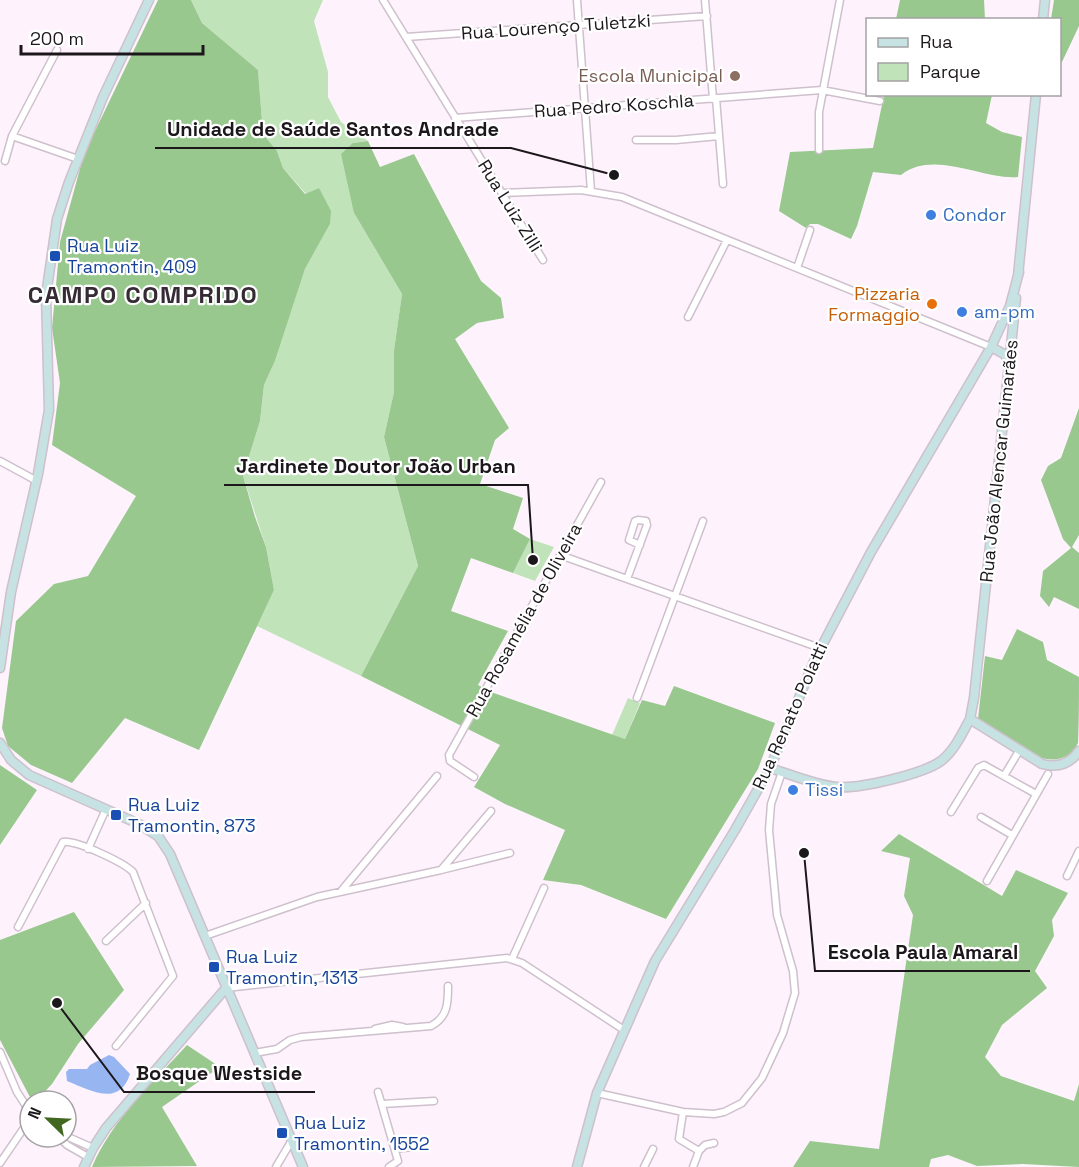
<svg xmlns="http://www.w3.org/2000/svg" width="1079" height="1167" font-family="'Space Grotesk',sans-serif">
<rect width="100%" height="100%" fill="#fef3fd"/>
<path fill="#c1e3ba" d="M191,0H323L314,21L328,72V97L341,122L368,141L353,143L354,213L402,294L394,350V392L384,437L418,566L361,676L257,626L274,590L266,547L243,476L260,421L264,385L275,361L305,269L330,224L319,188L306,194L283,168L277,151L263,134L258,70L202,23Z
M530,539L554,547L535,581L513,573Z
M628,698L640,703L625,739L612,735Z"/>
<path fill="#98c88e" d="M158,0H191L202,23L258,70L263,134L277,151L283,168L305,194L319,188L331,211L330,224L305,269L275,361L264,385L260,421L243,476L255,517L266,547L274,590L199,750L125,718L72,783L31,765L8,746L2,728L16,621L54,584L88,576L136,496L52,445L60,383L52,328L60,242L84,154Z
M900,0H984L985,19H896Z
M1054,0H1079V26L1062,62H1060V20L1051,19Z
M884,95H992L986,123L1002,132L1022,137L1018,177C982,180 934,149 901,175L873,172L857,226L851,239L818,224H810L806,228L779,211L790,152L873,148Z
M368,141L380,167L414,154L481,281L501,298L504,318L477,323L455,339L509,428L495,440L480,484L523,498L513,529L530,539L513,573L471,558L451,611L508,631L478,685L491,692L625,739L642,700L665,706L674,686L775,723L758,769L666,919L581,885L543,880L565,830L505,804L474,787L500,745L361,676L418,566L384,437L394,392V350L402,294L354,213L341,154L353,143Z
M1079,408V535L1072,547L1079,553V609L1054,597L1049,607L1040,596L1043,571L1071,548L1063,539L1041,480L1048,466L1061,458Z
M1017,629L1043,642L1047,660L1079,677C1079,691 1079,731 1078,743C1071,760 1053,762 1038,757L978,719L985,656L1002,660Z
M0,765L37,790L0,845Z
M899,834L1002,896L1016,870L1068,893L1052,920L1054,936L1035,971L1047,988L1002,1025L985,1057L1001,1076L1074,1101L1079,1084V1167L1023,1164L977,1166L948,1155L931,1159L929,1167H793L810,1141L879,1149L913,915L904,896L910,858L881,851Z
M74,912L124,990L78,1044L52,1084L36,1101H32L0,1040V940Z
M187,1045L220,1067L162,1107L197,1166L92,1167C112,1120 153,1082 187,1045Z"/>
<path fill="#96b5f1" d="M109,1055L114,1057L130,1074C119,1108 90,1090 67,1081L66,1072L69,1069H87L90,1065Z"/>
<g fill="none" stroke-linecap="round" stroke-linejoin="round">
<defs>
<path id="street" d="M383,0L543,260
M577,0L591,191
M705,0L713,99
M406,37L707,16
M716,98L723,184
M455,118L822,90L880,101
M12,136L78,159
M636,140H676L719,136
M819,150V112L840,0
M5,161L12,136L57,50
M502,193L581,190L622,197L991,347
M797,268L810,230
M688,317L727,240
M0,461L37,481
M560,555L820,648
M627,579L647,525L646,521L638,520L635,521L629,540L640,545
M637,698L703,521
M1004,776L1019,751
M474,777L450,761L449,755L601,482
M951,812L978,768L984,765L1036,794
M981,817L1012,835
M88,849L106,809
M441,870L491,811
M1067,876L1079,851
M987,881L1048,774
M342,890L437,776
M18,927L63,842C76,840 123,862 133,872L173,976L116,1046
M205,936L317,897L441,870L510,853
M106,941L146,903
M512,959L544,888
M226,988L507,958L522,963L624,1030
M375,1029L392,1025L403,1027
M0,1052L17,1092L30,1112
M254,1053L277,1049L290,1040L301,1037L431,1026C448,1017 448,1003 448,986
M378,1092L398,1161L389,1167
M597,1093L683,1112L714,1114L724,1112L742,1103L762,1078L783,1033L795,993L793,971L777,915L769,830L771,804L782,772
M382,1104L434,1101
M683,1112L679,1139L699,1151L693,1167
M66,1136L93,1148
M59,1137L67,1145L88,1157
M395,1149L412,1147
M699,1151L705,1145L714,1143
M0,1163L30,1119
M276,1167L292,1140
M644,1167L653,1149"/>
<path id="secondary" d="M1043,20L1045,0
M1018,276L1036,94
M991,347L1004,354L1010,361
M0,668L11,592L38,474L49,410L46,295L57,219L69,182L103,97L149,0
M970,719L974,698L1016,298
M0,743L11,760L29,775L139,824L158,836L170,854L303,1167
M770,768C792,775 815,785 837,787C860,789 923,774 941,761C954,751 962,734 970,719L1042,764C1057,768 1070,764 1079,751
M84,1167L93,1148L106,1128L226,988
M577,1167L597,1093L655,961L735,830L770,768L815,659L871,552L991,347L1010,306L1019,272"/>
</defs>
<use href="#street" stroke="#cec0cc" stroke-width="9"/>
<use href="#secondary" stroke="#cec0cc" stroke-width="11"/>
<use href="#street" stroke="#fff" stroke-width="6"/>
<use href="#secondary" stroke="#c7e2e2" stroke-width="8"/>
</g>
<circle fill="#8d6e63" stroke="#fff" stroke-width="2" cx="735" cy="76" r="6"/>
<g fill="#3f7fe0" stroke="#fff" stroke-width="2">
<circle cx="931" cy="215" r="6"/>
<circle cx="962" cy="312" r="6"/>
<circle cx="793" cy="790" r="6"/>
</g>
<g fill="#1a4fb4" stroke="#fff" stroke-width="2">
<rect x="49" y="250" width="12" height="12" rx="3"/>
<rect x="110" y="809" width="12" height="12" rx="3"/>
<rect x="208" y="961" width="12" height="12" rx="3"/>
<rect x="276" y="1127" width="12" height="12" rx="3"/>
</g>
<circle fill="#e8710a" stroke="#fff" stroke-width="2" cx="932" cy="304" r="6"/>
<g text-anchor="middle" stroke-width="4.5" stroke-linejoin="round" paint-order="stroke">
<g font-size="18" fill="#1c171b" stroke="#fff">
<text transform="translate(556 27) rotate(-4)" y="6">Rua Lourenço Tuletzki</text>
<text transform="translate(614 106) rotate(-4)" y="6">Rua Pedro Koschla</text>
<text transform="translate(510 206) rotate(58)" y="6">Rua Luiz Zilli</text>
<text transform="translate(999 461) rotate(-84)" y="6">Rua João Alencar Guimarães</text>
<text transform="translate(524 620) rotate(-61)" y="6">Rua Rosamélia de Oliveira</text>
<text transform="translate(790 716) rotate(-66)" y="6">Rua Renato Polatti</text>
</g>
<g font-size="18" fill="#785e54" stroke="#fff" text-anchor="end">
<text x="723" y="82">Escola Municipal</text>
</g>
<g font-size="18" fill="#366cbe" stroke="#fff" text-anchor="start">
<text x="943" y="221">Condor</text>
<text x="974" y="318">am-pm</text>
<text x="805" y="796">Tissi</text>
</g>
<g font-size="18" fill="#164399" stroke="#fff" text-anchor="start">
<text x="67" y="252">Rua Luiz<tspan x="67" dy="21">Tramontin, 409</tspan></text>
<text x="128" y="811">Rua Luiz<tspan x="128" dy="21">Tramontin, 873</tspan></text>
<text x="226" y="963">Rua Luiz<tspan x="226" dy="21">Tramontin, 1313</tspan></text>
<text x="294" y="1129">Rua Luiz<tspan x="294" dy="21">Tramontin, 1552</tspan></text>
</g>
<g font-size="18" fill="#c56008" stroke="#fff" text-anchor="end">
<text x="920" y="300">Pizzaria<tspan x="920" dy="21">Formaggio</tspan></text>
</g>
<g font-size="24" font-weight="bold" letter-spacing="1.5" fill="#362b35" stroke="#fff">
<text x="143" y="303">CAMPO COMPRIDO</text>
</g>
</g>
<path fill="none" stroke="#1c171b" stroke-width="2" d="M614 175L511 148H155M533 560L528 485H224M804 853L815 971H1030M57 1003L124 1092H315"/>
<g fill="#1c171b" stroke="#fff" stroke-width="2">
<circle cx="614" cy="175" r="6"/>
<circle cx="533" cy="560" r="6"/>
<circle cx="804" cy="853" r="6"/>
<circle cx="57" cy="1003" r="6"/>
</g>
<g font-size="20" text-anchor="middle" font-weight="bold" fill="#1c171b" stroke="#fff" stroke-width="4.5" stroke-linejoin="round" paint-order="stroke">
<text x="333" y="136">Unidade de Saúde Santos Andrade</text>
<text x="376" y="473">Jardinete Doutor João Urban</text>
<text x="923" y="959">Escola Paula Amaral</text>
<text x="219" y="1080">Bosque Westside</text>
</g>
<rect x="866" y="18" width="195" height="78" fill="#ffffff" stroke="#a4a2a4" stroke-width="1.5"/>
<rect x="878" y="38" width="30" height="9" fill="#c7e2e2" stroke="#a4a2a4" stroke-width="1.5"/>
<text x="920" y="48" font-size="18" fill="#1c171b">Rua</text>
<rect x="878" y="63" width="30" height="18" fill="#c1e3ba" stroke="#a4a2a4" stroke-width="1.5"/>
<text x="920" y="78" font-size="18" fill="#1c171b">Parque</text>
<g transform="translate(48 1119) rotate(294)"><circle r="28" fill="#ffffff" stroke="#a4a2a4" stroke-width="1.5"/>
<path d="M0-4.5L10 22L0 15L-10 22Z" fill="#416721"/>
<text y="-9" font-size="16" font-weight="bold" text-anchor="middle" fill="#1c171b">N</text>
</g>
<path d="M21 45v9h182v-9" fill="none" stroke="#1c171b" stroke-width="3"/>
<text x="30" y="45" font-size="18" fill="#1c171b" stroke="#ffffff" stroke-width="4.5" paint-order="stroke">200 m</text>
</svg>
